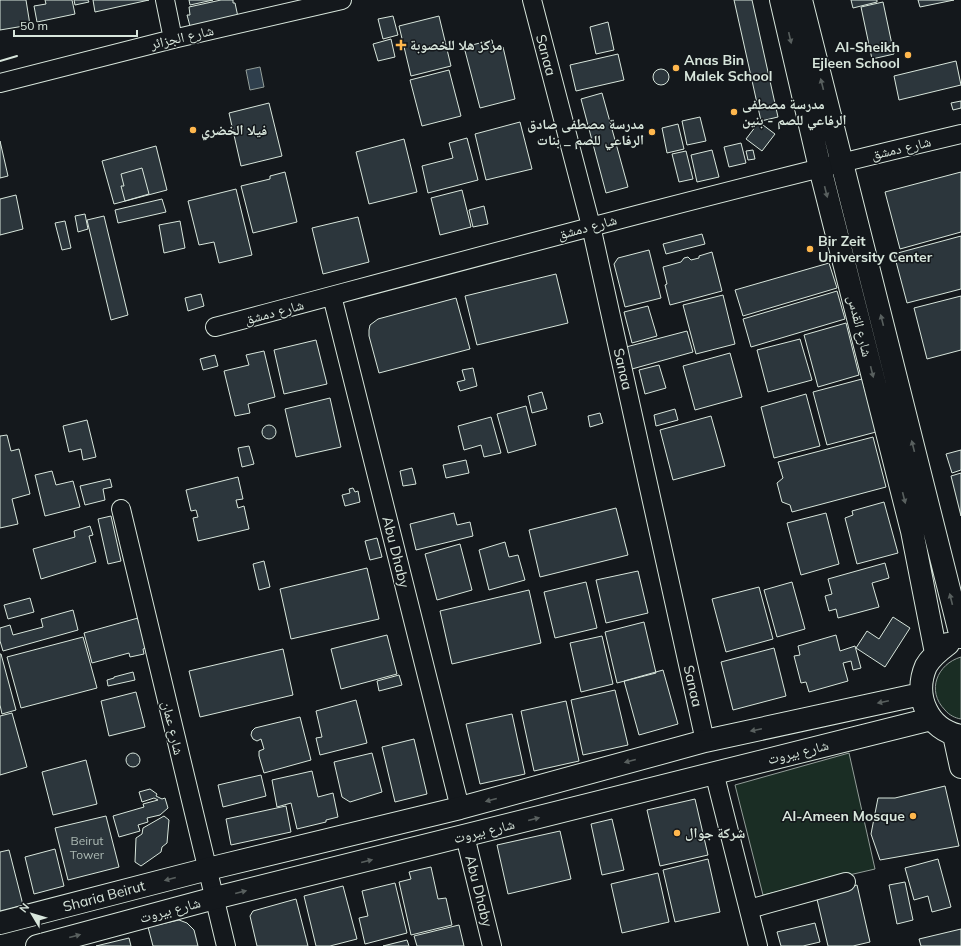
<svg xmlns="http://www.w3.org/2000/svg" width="961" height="946" font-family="Mulish,'Noto Naskh Arabic',sans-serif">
<rect width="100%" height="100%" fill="#14181c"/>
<path fill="#1a2d24" stroke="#939e99" d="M961,657V719C955,718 949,715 945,710C926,691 937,664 961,657Z
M849,753L875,869L763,895L735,785Z"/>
<path fill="#2f3f4d" stroke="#939e99" d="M260,67L264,87L250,90L246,70Z"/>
<path fill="#2c363c" stroke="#d8e6dc" d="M0,0H26L30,25L0,30Z
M45,0H72L75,14L37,22L34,6L46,4Z
M74,0H88L89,2L75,5Z
M93,0H149L95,12Z
M189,0H213L190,5Z
M221,0H233V3H235L238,17L190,26L187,15H190L189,7Z
M734,0H752L778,117L761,121Z
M851,0H877V2L853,8Z
M918,0H954L920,7Z
M883,2L894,54L872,59L861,7Z
M393,16L398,35L383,39L378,19Z
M439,16L451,66L411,76L399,26Z
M608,22L614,50L596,54L590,27Z
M391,39L395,57L378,61L373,44Z
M492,40L494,49L503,47L515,99L480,108L464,47Z
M618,54L624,80L576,91L570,65Z
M956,61L961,85L899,100L894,76Z
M653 77a8 8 0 1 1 16 0a8 8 0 1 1-16 0Z
M449,70L461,116L422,126L410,80Z
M602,93L628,187L606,193L581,99Z
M961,101V108L953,110L951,103Z
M269,103L282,156L241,166L229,113Z
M700,117L706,141L687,145L682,121Z
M520,122L532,169L486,180L475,134Z
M759,122L775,134L762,151L746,139Z
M678,124L684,149L667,153L662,128Z
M467,138L478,180L428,193L422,166L453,158L449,143Z
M404,139L417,192L369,204L356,152Z
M0,141L8,176L0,178Z
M741,143L746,163L729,167L724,147Z
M156,146L167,190L114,204L102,161Z
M712,150L719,177L697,182L691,155Z
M753,150L755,159L748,160L746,151Z
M686,151L693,179L679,182L672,154Z
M142,168L149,194L125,201L121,186H124L121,174Z
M285,172L297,222L253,233L241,186L270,179V176Z
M961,172V232L900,249L885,192Z
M236,189L252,255L219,263L214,242L199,245L188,201Z
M462,190L471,227L440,235L431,198Z
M16,195L23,229L0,235V199Z
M162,199L166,212L118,223L115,210Z
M484,206L488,224L473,227L469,210Z
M85,214L88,229L78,232L75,216Z
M104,216L128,315L111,320L87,220Z
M358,217L369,262L323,274L312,228Z
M65,221L71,248L62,250L55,223Z
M180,221L185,248L164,253L159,225Z
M702,234L705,244L666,254L663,244Z
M961,236V289L907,303L894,254Z
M649,250L661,298L625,307L614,264L618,258Z
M712,252L722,291L670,305L665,285L667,284L663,267L681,262L684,258L688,257L691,260L699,258V256Z
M829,263L837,288L743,316L735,290Z
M556,274L568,323L477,345L465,296Z
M837,291L845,319L751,347L743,319Z
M201,294L204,306L188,311L185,298Z
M723,295L735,344L696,354L683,305Z
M961,296V350L927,359L914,308Z
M456,298L470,349L379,373L369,336V330L370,325L378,319Z
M648,306L657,336L632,343L624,312Z
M846,323L859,375L818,387L804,335Z
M687,331L693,352L632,369L626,347Z
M800,339L812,380L768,392L757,350Z
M316,340L327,384L284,394L274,350Z
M264,351L275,397L248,404L250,413L235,416L224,371L249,365L246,355Z
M730,353L742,397L695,410L683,366Z
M215,355L218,366L203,370L200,359Z
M659,365L666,388L645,394L639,370Z
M473,368L477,386L460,391L457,382L465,380L462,370Z
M862,379L876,432L827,445L813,392Z
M542,392L547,409L532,413L528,396Z
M806,394L820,446L774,458L761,407Z
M330,398L341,447L296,457L285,409Z
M526,406L536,445L508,453L497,414Z
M675,409L678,420L656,426L654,415Z
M600,413L603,423L590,427L588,416Z
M711,416L725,466L673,480L660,430Z
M491,417L501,453L484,457L481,445L464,450L458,426Z
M87,420L96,457L83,460L81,449L69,452L63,426Z
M262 432a7 7 0 1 1 14 0a7 7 0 1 1-14 0Z
M7,435L11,451L19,449L30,494L12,499L18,524L0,528V436Z
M873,437L886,487L792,512L790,505L782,502L777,483L783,478L778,462Z
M249,446L254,464L242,467L238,448Z
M961,450V470L952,473L946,454Z
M466,460L469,473L446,478L443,465Z
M412,468L416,484L403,486L400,471Z
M52,471L56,485L73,481L80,507L45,516L35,475Z
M961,473V516L951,476Z
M238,477L243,499L236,500L238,508L244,506L249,529L198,541L193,518L198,517L196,510L191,511L186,490Z
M110,479L112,487L103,489L105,500L85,505L80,486Z
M353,488L355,492L358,491L360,502L345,506L342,495L350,493L349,489Z
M884,502L898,553L857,564L845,518L853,515L852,511Z
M616,508L628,555L540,577L529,530Z
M454,513L457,525L470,522L473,536L416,550L410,524Z
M826,513L839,564L801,575L787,523Z
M111,516L121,561L108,564L98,519Z
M90,526L93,535L89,536L96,562L41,579L33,549L75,537L74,531Z
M377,538L382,557L370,560L365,541Z
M505,542L509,557L518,555L525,580L489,590L479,550Z
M460,544L472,590L437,600L425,554Z
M264,561L270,587L259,590L253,564Z
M885,563L889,578L872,583L879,607L838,618L836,609L829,611L825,596L832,594L828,579Z
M367,568L379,619L291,639L280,589Z
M638,571L648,613L606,623L596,580Z
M586,582L597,628L555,638L544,592Z
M792,582L805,629L777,637L764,590Z
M759,587L773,639L726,652L712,599Z
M529,590L541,643L452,664L440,611Z
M30,598L34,612L8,619L4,605Z
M73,610L78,630L3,651L0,641V628L10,625L13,635L43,627L41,619Z
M893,617L910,628L885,667L856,648L867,631L879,639Z
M138,618L146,648L143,649L144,654L130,657L129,653L92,663L84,633Z
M644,622L656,673L617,683L605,632Z
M387,635L397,674L341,689L331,649Z
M836,635L840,651L855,646L861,668L853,670L851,661L843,663L848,681L809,692L806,682L801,683L794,656L800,655L798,646Z
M602,636L613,684L581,692L570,643Z
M83,637L97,688L21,708L7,657Z
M774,648L786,696L733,710L721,662Z
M283,649L293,695L200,717L189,671Z
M0,654H1L16,710L2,714L0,705Z
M663,670L678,724L639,735L624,681Z
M133,672L135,680L108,686L107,680L114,678V677Z
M399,675L402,685L379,691L377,681Z
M615,690L628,745L583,755L571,700Z
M136,692L145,727L109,736L101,701Z
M356,700L367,743L320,755L316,738L322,737L316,711Z
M566,701L579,761L534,771L521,711Z
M12,713L27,767L0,775V716Z
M512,714L525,774L480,784L466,724Z
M300,717L311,760L264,773L259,756V751L264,749L261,739L257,741L253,739L251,735L252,731L255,728Z
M414,739L427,794L395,802L382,747Z
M372,753L382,792L350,802L342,797L334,762Z
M126 760a7 7 0 1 1 14 0a7 7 0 1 1-14 0Z
M86,760L97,804L53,815L42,772Z
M312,771L318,797L333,793L338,817L326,820V822L297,829L291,803L277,807L272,780Z
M261,775L266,796L223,807L218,785Z
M945,786L959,846L880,860L871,834L878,798H895Z
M150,789L157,794L156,796L162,799L165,798L168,808L160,815L147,818L148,822L138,825L140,831L119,837L113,816L144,807L143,804L158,800L154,798L142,802L139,792Z
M695,799L708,855L660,866L647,810Z
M286,806L291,832L231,845L226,819Z
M106,816L119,867L68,880L55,828Z
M164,816L169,820L167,843L162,847L161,852L141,866L135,862L136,838L142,834L143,828Z
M612,819L624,870L602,875L591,824Z
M560,831L571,879L508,894L497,845Z
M55,849L64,886L34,894L25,857Z
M9,850L23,905L0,912V852Z
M708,859L720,912L675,922L663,870Z
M938,859L951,907L932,912L928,896L914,900L905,868Z
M431,867L438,899L446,898L452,925L411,935L399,882L411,879L409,872Z
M658,873L669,922L622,933L611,884Z
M905,882L913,920L897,924L889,885Z
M395,883L407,933L365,944L359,918L368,916L362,891Z
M857,885L870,942L853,946H828L816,895Z
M343,886L357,939L330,946H316L304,896Z
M296,899L308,946H257L250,916L253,911Z
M179,920L187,923L194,930L198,946H153L148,927Z
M815,923L820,942L803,946H781L777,932Z
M459,925L464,946H417L414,936Z
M961,929V946H921L919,939Z
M129,938L131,946H96Z
M407,940L409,946H383Z"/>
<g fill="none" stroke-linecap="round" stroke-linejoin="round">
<defs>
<path id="minor" d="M165,0L173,39
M532,0L591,226L705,741
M0,83L173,39L342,0
M332,296L460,808
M215,327C463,261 711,193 961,134
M121,509L226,946
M714,772L758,946
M465,836L492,946
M749,909L846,882"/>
<path id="major" d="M781,0L820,168L912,531L936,653
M801,0L961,637
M948,644C940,650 931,657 926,666C913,696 928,730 961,736
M954,735L961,767
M0,923L208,869L460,808L705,741L921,694
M37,946L215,898L931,719"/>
</defs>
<use href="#minor" stroke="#d8e6dc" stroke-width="20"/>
<use href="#major" stroke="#d8e6dc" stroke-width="24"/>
<use href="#minor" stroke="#14181c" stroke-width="18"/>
<use href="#major" stroke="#14181c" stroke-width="22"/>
<path stroke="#d8e6dc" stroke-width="2" d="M0,61L17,56"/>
</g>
<defs><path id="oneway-solid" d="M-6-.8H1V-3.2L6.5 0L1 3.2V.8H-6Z"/></defs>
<g fill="#59605f">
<use href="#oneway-solid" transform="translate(790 38) rotate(77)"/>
<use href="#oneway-solid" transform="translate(822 84) rotate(-104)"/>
<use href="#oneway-solid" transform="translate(826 192) rotate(76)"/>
<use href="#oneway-solid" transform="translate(882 320) rotate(-104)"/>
<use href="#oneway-solid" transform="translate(872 372) rotate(76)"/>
<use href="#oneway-solid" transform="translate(913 446) rotate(-104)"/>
<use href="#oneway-solid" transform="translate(904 498) rotate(76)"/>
<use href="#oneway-solid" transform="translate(951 599) rotate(-104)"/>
<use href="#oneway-solid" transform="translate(883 702) rotate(168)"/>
<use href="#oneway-solid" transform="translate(756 730) rotate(168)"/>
<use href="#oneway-solid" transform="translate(630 761) rotate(165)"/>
<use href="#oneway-solid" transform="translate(491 800) rotate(165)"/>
<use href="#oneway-solid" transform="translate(534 819) rotate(-14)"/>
<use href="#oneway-solid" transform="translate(367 861) rotate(-14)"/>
<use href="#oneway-solid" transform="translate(170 879) rotate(165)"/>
<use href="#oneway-solid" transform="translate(241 892) rotate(-14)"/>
<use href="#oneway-solid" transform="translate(75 936) rotate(-15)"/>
</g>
<g fill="#ffb74d" stroke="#14181c" stroke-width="1.5">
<path d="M399 39h4v4h4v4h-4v4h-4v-4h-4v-4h4z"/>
<circle cx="908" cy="55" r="4"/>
<circle cx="676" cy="68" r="4"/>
<circle cx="734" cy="112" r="4"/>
<circle cx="193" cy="130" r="4"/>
<circle cx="652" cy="132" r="4"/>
<circle cx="810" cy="249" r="4"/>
<circle cx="913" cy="816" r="4"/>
<circle cx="677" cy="833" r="4"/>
</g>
<g text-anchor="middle" stroke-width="3" stroke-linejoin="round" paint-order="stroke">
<g font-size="12" fill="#adbab4">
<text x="87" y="845">Beirut<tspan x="87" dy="14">Tower</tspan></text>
</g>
<g font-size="14" fill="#d8e6dc" stroke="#14181c">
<text transform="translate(182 37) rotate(-13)" y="5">شارع الجزائر</text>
<text transform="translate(546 55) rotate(75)" y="5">Sanaa</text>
<text transform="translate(901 148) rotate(-13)" y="5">شارع دمشق</text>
<text transform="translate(587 227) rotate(-15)" y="5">شارع دمشق</text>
<text transform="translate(274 312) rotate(-15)" y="5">شارع دمشق</text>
<text transform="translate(860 326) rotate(76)" y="5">شارع القدس</text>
<text transform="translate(623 369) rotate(77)" y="5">Sanaa</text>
<text transform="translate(396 552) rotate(76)" y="5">Abu Dhaby</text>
<text transform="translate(693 686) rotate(77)" y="5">Sanaa</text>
<text transform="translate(173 728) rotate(77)" y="5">شارع عمان</text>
<text transform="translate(798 752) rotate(-14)" y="5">شارع بيروت</text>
<text transform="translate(484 831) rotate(-14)" y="5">شارع بيروت</text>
<text transform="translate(479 891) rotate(76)" y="5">Abu Dhaby</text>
<text transform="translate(104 896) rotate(-15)" y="5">Sharia Beirut</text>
<text transform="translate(170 910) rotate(-15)" y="5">شارع بيروت</text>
</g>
<g font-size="14" font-weight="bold" fill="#d8e6dc" stroke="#14181c" text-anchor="start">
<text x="410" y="50">مركز هلا للخصوبة</text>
<text x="900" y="52" text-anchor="end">Al-Sheikh<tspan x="900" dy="16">Ejleen School</tspan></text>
<text x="684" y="65">Anas Bin<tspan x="684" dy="16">Malek School</tspan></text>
<text x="742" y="109">مدرسة مصطفى<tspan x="742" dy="16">الرفاعي للصم - بنين</tspan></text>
<text x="644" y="129" text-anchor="end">مدرسة مصطفى صادق<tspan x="644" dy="16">الرفاعي للصم _ بنات</tspan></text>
<text x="201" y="135">فيلا الخضري</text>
<text x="818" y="246">Bir Zeit<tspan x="818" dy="16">University Center</tspan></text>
<text x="905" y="821" text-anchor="end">Al-Ameen Mosque</text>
<text x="685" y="838">شركة جوال</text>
</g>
</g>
<g transform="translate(32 914) rotate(308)" stroke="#14181c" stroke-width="3" paint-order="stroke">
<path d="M0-3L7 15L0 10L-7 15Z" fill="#d8e6dc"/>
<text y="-6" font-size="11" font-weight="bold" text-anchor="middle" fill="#d8e6dc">N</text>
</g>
<path d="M14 30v6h123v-6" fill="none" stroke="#d8e6dc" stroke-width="2"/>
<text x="20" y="30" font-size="12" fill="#d8e6dc" stroke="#14181c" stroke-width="3" paint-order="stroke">50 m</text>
</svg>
